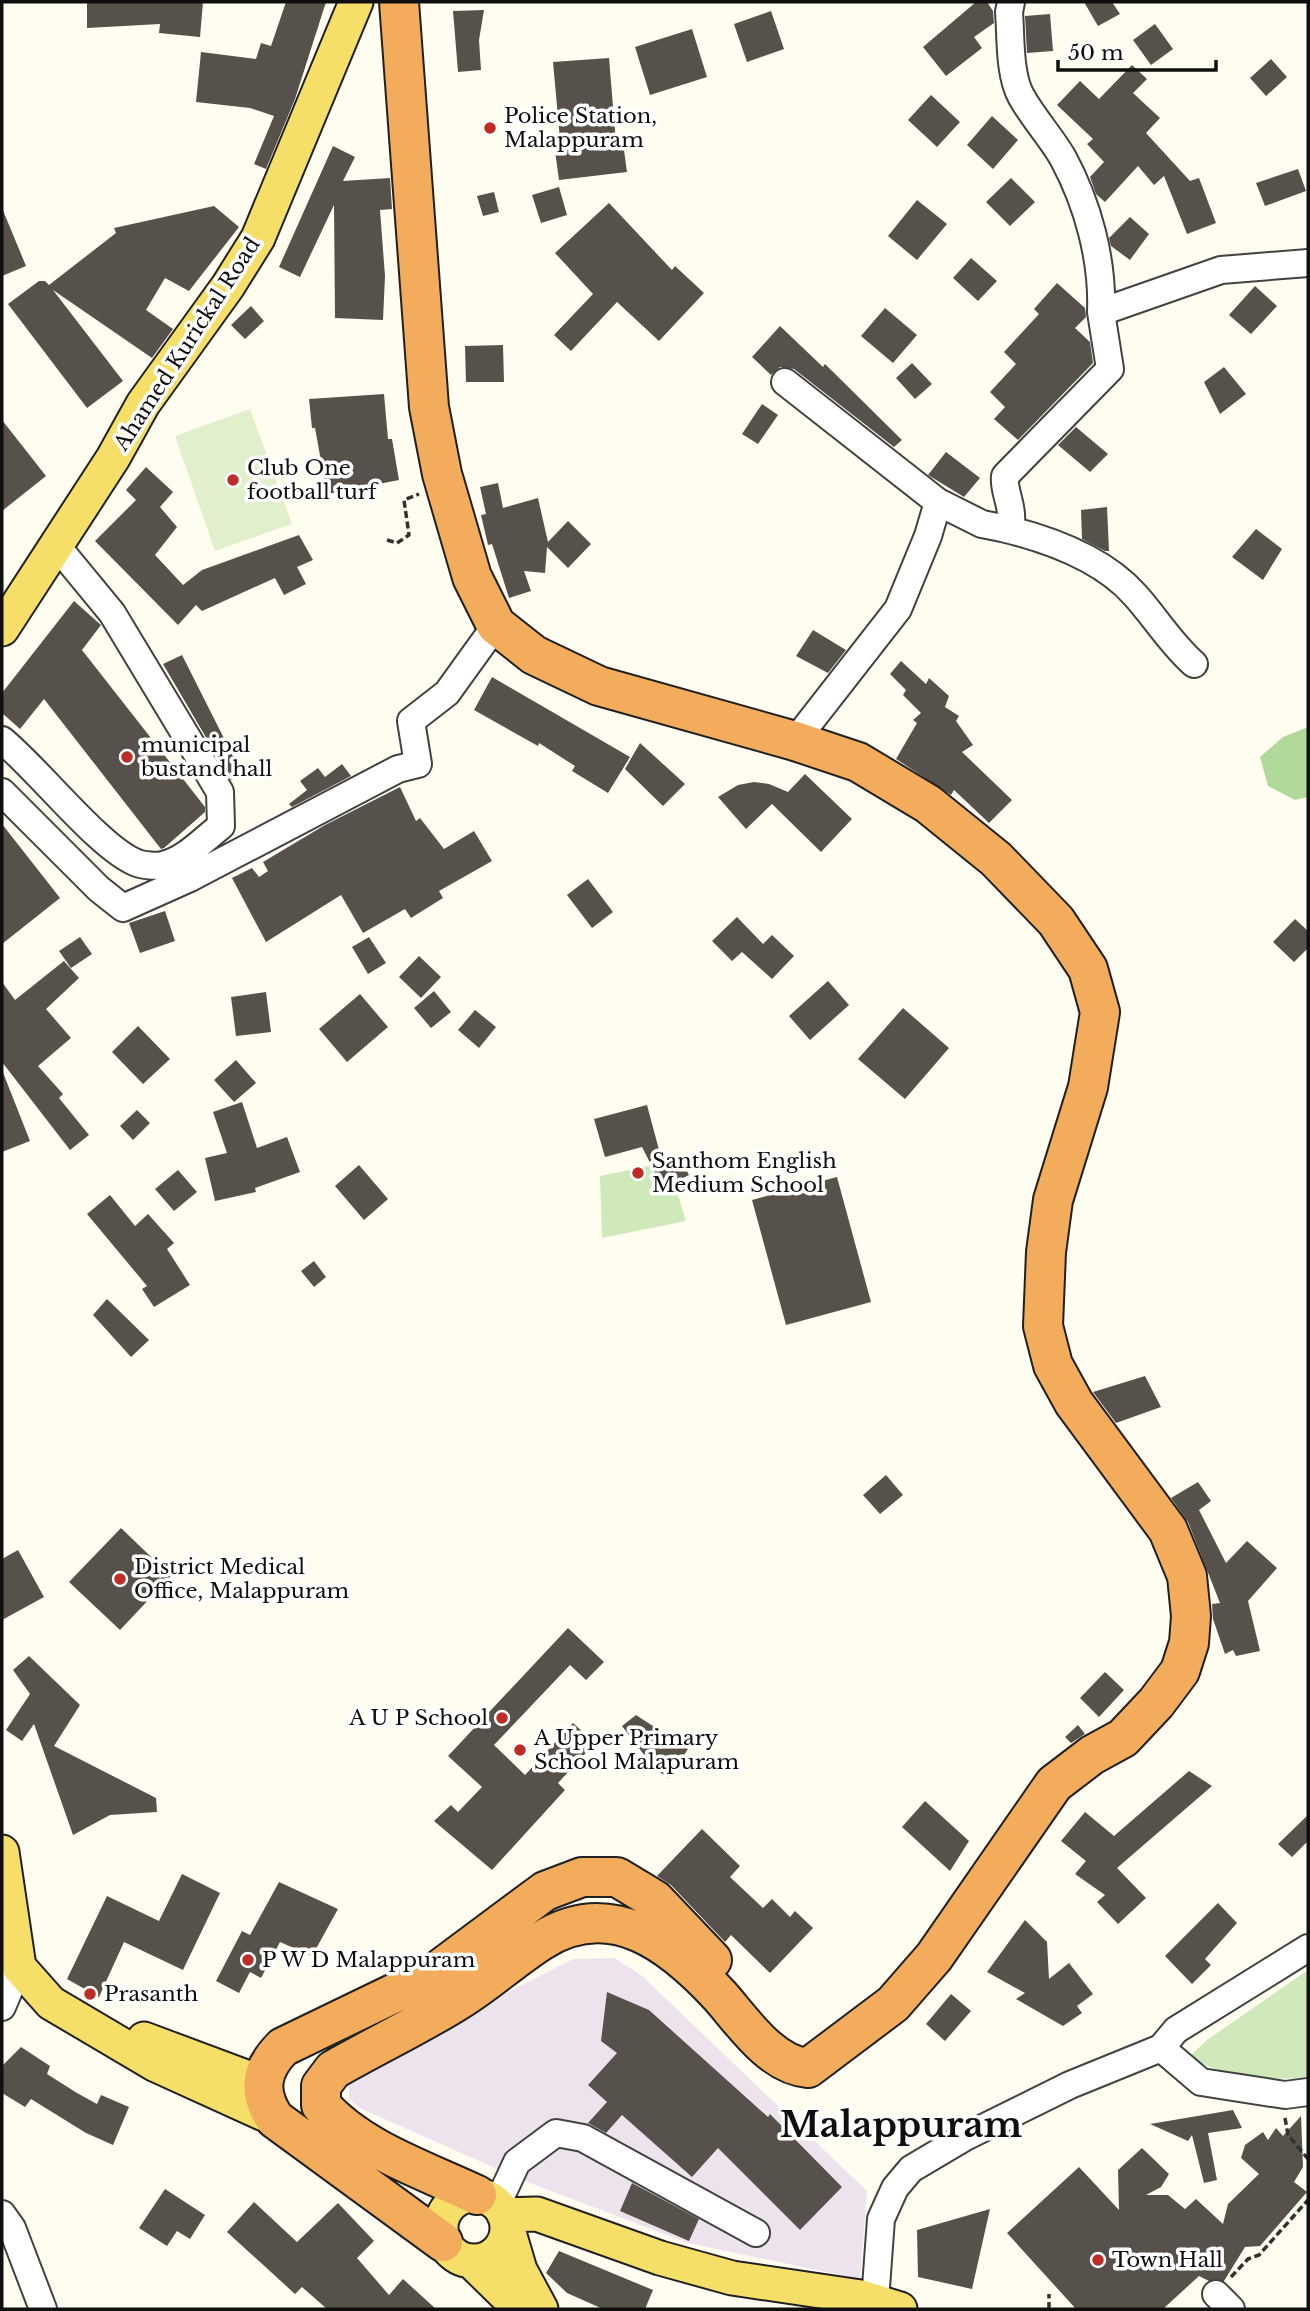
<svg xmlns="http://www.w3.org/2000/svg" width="1310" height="2311" font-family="'Libre Baskerville',serif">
<rect width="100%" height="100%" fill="#fffdf0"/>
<path fill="#ede3ed" d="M614,1958L641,1975L867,2191L860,2279L688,2243L522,2180L362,2109L349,2100V2080L362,2067L573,1959Z"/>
<path fill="#cfe9ba" d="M668,1162L686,1221L602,1238L600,1176Z
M1308,1970V2079C1269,2079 1224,2078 1189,2057L1207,2040Z"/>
<path fill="#b1d99a" d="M1308,727V797L1295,800L1268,786L1260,757L1283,737Z"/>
<path fill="#e1f0cc" d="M250,409L292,524L215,551L175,436Z"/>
<path fill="#57514b" d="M87,2H203L200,37L159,33L160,24L87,28Z
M286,2H326L295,99L266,169L254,164L274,116L250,108L196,102L201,52L256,59L261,43L271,46Z
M976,2H987L993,11L994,23L974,37L982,48L946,76L923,47Z
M1084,2H1112L1120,14L1098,26Z
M484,10L479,40L481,70L458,72L453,11Z
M771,11L784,49L747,62L734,24Z
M1050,14L1053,51L1027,53L1025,16Z
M1155,24L1173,49L1151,65L1133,40Z
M692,29L707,77L650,95L635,47Z
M609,58L616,143H623L627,172L559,180L555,151L561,150L553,62Z
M1271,59L1287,77L1266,96L1250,78Z
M1132,65L1147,79L1133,93L1160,118L1146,133L1190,181L1199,178L1216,223L1187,234L1164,176L1154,185L1138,166L1105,202L1096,194L1090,177L1104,162L1087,144L1093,139L1057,105L1080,81L1099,99Z
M931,95L960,122L937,147L908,120Z
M992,116L1018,140L993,169L967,145Z
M333,146L355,157L343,181L390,178L392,209L380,210L385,276L383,320L335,318L334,205L300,277L279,267Z
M1298,169L1306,191L1265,206L1256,183Z
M1011,178L1035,202L1010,226L986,202Z
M559,187L567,215L541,223L532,195Z
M494,192L499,212L483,216L477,196Z
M917,200L947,224L917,260L888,236Z
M609,203L672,270L675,266L704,293L659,341L617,302L571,351L554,335L593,294L555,253Z
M214,206L239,227L189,291L165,278L146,310L173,329L152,358L53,290L123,381L87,408L8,304L39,281H45L49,285L116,233L114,228Z
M2,208L26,266L2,276Z
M1130,217L1149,234L1130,260L1111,246L1109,238Z
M971,258L997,281L978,301L953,278Z
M1057,283L1085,308L1086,317L1075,328L1090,342L1093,363L1018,440L994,419L1005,407L990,392L1016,364L1004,352L1039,314L1034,309Z
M1255,286L1277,306L1251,334L1229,315Z
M251,306L264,321L245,339L231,325Z
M885,308L917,335L893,363L861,336Z
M780,326L823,367L825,364L902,440L894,447L794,369L780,367L771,375L752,357Z
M503,345L504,382H466L465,346Z
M912,363L932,384L915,399L896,378Z
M1224,367L1246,394L1220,414L1204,382Z
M384,394L388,439H392L399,480L327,494L315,428H312L309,399Z
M762,404L778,415L758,444L742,434Z
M2,420L46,476L2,511Z
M1076,427L1108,454L1090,472L1058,445Z
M946,452L980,478L964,497L928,475Z
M146,467L173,492L160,507L177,527L155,555L183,585L202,570L299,535L313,560L297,567L306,584L284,595L275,578L202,611L196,605L178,625L95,541L136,500L126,490Z
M498,483L503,508L538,498L548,542L568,521L591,544L568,568L547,547L545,573L524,571L531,591L509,598L492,544L488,545L481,515L486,514L480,487Z
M1107,507L1109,551H1105L1082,539L1081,510Z
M1256,529L1282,549L1263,580L1232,557Z
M74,601L101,625L82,650L205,807V812L164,848L161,849L44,699L20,729L2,713V693Z
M813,630L846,650L828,673L796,656Z
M182,655L242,774L231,780L163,664Z
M901,661L926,684L929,678L949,696L945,707L959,716L956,721L973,745L962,752L1012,800L989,823L954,790L951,795L896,759L917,723L913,720L921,713L903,695L906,690L890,674Z
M492,677L630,757L608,793L572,771L575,766L539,743L538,746L474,710Z
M640,743L685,784L663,806L625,769Z
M342,764L351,776L292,807L289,804L307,790L300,781L318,768L325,777Z
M805,774L852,819L821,852L772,804L746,829L718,797L738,785L754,782L769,784L788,792Z
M400,787L416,821L420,818L444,849L474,831L492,861L439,891L443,898L411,918L405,909L363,933L341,895L266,942L232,878L252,868L259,877L268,871L263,862L325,825Z
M2,824L60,898L2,944Z
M588,879L613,912L592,928L567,895Z
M165,911L175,941L140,953L129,923Z
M737,917L763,944L772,935L794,956L772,979L742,952L732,961L712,941Z
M1295,919L1308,931V948L1294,962L1273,942Z
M80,937L92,954L71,968L59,951Z
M369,937L386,963L368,974L352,947Z
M419,956L441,977L421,998L399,977Z
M64,961L79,978L46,1009L71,1038L38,1066L63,1094L59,1098L89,1135L70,1150L2,1062V982L15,1000Z
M828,981L849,1005L810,1040L789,1016Z
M434,991L451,1012L431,1028L414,1008Z
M266,992L271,1032L236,1036L231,997Z
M360,994L388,1027L347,1062L319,1029Z
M903,1008L949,1048L905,1099L858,1059Z
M475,1010L496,1027L479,1048L458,1030Z
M138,1026L170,1059L143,1084L112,1052Z
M236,1060L256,1083L234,1102L214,1080Z
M2,1070L30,1141L2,1152Z
M242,1102L257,1148L287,1137L300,1172L255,1188L256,1192L215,1201L205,1158L227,1153L213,1112Z
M647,1105L662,1161L678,1154L689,1175L663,1188L642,1147L605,1157L594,1119Z
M137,1110L150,1123L133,1140L120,1126Z
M359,1165L388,1199L364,1220L335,1186Z
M178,1170L197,1192L174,1211L155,1189Z
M837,1177L871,1302L786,1325L752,1200Z
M110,1195L135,1226L148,1214L174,1243L167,1249L190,1285L154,1307L142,1289L147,1286L87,1214Z
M314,1261L326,1277L314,1287L301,1271Z
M107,1299L149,1340L131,1357L93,1315Z
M1145,1376L1161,1407L1116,1423L1093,1392Z
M886,1475L903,1495L880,1514L863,1495Z
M1198,1482L1211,1501L1199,1510L1226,1563L1247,1541L1277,1568L1248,1601L1260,1651L1236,1656L1233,1650L1225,1654L1213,1619L1212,1604L1220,1603L1188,1522L1171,1498Z
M121,1528L171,1576L120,1630L69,1582Z
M18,1550L44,1597L2,1620V1559Z
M568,1628L604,1662L586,1680L570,1665L494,1745L525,1775L573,1723L595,1743L558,1783L565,1790L492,1870L434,1821L451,1805L458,1812L482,1787L448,1756Z
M29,1656L80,1705L54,1746L156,1798L157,1812L110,1815L73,1835L34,1724L22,1741L6,1730L30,1694L13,1670Z
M1105,1672L1124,1690L1099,1717L1080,1698Z
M636,1715L688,1749L669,1778L655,1769L622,1726Z
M1078,1725L1085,1734L1071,1743L1065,1737Z
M1189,1771L1212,1786L1117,1868L1146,1898L1118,1924L1097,1902L1105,1895L1075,1874L1086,1861L1061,1841L1085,1812L1114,1836Z
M925,1801L969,1841L950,1871L902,1827Z
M1308,1815V1841L1292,1857L1278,1844Z
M702,1829L740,1866L730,1877L763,1908L772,1899L790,1917L795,1911L813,1928L770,1973L731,1935L725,1942L671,1885L657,1876Z
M182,1874L220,1893L183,1970L124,1942L99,1997L67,1979L107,1896L159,1921Z
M279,1882L338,1909L312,1956L280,1942L261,1978L250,1972L239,1993L216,1981L242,1931L250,1935Z
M1218,1903L1237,1923L1205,1959L1211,1965L1192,1984L1165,1956Z
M1025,1920L1047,1942L1049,1979L1069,1963L1093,1994L1077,2006L1082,2013L1063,2026L1016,1999L1025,1993L987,1972Z
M607,1992L649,2010L768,2117L770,2114L842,2187L800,2230L718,2148L692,2177L622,2115L606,2133L588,2123L607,2102L588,2085L617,2053L601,2041Z
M951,1994L971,2011L945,2041L926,2024Z
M21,2047L50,2066L47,2074L77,2093L97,2104L101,2095L129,2107L113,2145L86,2133L31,2099L25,2107L2,2093V2066Z
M1233,2110L1242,2128L1208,2133L1217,2180L1204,2183L1192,2135L1188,2141L1150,2124Z
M1301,2116L1303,2167L1294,2182L1307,2192L1260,2246L1245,2247L1224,2281H1209L1199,2276L1163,2309H1076L1007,2233L1079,2167L1119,2210L1118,2170L1142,2148L1169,2174L1161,2187L1146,2195H1168L1185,2209L1196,2199L1223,2224L1228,2204L1259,2174L1241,2158L1245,2145L1263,2132L1268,2140L1276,2128L1283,2136Z
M632,2183L699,2219L689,2241L620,2211Z
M165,2189L205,2215L190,2239L177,2231L167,2246L139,2228Z
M254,2202L297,2242L338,2203L374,2241L357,2258L389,2295L403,2279L436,2309H327L302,2287L295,2294L227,2232Z
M990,2209L972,2289L918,2277L917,2230Z
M559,2251L653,2290L645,2309H603L567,2293L546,2273Z"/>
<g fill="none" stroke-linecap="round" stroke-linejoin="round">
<defs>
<path id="minor" d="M1011,2L1009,12C1011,37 1009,74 1021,96C1033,118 1051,137 1063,158C1088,204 1103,260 1101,312
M785,382L938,502
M1002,528C1048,539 1103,559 1135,595C1155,617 1171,644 1194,664
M2,740C38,769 100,849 137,863C142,865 158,867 163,865C185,860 204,839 221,826L220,792L112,613L56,545
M795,741L898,609L928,536L938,502L982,524L1002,528L1011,521C1013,505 1003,491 1005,476L1110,369L1101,312L1221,270L1308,263
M2,792L99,889L123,908L190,878L398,769L418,764L411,721L447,693L496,625
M2,2007L19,1967L3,1961
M1161,2048L1201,2082L1285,2095L1308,2092
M497,2205L517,2162L556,2133L583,2138L756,2233
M2,2214L12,2228L43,2309
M1216,2294L1231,2309
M875,2301L881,2219L895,2188L911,2169L965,2137L1070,2085L1161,2048L1176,2030L1308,1948"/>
<path id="major" d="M2,629L113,458L143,404L228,286L258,238L356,2
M2,1852L19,1967L51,2003L156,2065L275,2119
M144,2039L262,2083
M441 2228a33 33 0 1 1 66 0a33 33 0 1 1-66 0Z
M504,2215L537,2214L660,2258L732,2278L861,2297L900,2309
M507,2226L520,2270L541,2309
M471,2261L520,2309"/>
<path id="highway" d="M399,2L429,407L442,474L472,577L496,625L534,655L599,686L795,741L858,762L928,804L996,859L1056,921L1088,969L1100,1012L1088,1087L1053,1200L1046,1252L1043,1326L1053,1365L1074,1403L1168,1530L1187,1576L1191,1616L1189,1643L1180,1671L1156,1703L1123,1738L1092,1755L1054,1784L934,1957L893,2004L808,2068C771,2065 743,2022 720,1996C672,1944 611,1896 541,1941C511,1960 485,1985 454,2003C415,2027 373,2047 333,2070L321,2086V2105C359,2149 424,2170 477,2195
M443,2242L275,2119C257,2092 260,2070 283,2047L432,1975L545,1891L582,1877H617L655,1900L712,1960"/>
</defs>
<use href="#minor" stroke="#424242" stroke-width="30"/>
<use href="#major" stroke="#202020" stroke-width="37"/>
<use href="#highway" stroke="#202020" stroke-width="42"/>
<path stroke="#313131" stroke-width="3.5" stroke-dasharray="7 3.5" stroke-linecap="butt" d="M387,540L397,543L409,535L404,500L419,494
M1285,2118L1288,2135L1308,2159
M1231,2277L1248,2259L1259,2255L1308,2200
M1049,2309V2294"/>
<use href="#minor" stroke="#fff" stroke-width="26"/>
<use href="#major" stroke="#f6df69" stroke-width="33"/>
<use href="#highway" stroke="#f2ac5b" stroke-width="38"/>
</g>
<g fill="#bd2d28" stroke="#fff" stroke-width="2.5">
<circle cx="490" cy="128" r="7"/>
<circle cx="233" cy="480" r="7"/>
<circle cx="127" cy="757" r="7"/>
<circle cx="638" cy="1173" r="7"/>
<circle cx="120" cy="1579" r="7"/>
<circle cx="502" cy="1718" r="7"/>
<circle cx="520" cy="1750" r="7"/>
<circle cx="248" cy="1960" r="7"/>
<circle cx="90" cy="1994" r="7"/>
<circle cx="1098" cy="2260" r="7"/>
</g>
<g text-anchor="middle" stroke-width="7" stroke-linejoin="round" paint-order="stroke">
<g font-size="21" fill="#0f0f0f" stroke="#fff" text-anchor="start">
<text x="504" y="123">Police Station,<tspan x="504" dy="24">Malappuram</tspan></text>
<text x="247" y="475">Club One<tspan x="247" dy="24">football turf</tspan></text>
<text x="141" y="752">municipal<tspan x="141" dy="24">bustand hall</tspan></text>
<text x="652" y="1168">Santhom English<tspan x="652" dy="24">Medium School</tspan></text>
<text x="134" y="1574">District Medical<tspan x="134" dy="24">Office, Malappuram</tspan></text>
<text x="488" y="1725" text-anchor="end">A U P School</text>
<text x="534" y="1745">A Upper Primary<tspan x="534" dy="24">School Malapuram</tspan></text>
<text x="262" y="1967">P W D Malappuram</text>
<text x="104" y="2001">Prasanth</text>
<text x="1112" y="2267">Town Hall</text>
</g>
<g font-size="21" fill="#0f0f0f" stroke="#fff">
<text transform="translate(187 344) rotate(-57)" y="7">Ahamed Kurickal Road</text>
</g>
<g font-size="35" font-weight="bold" fill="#0f0f0f" stroke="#fff">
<text x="901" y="2137">Malappuram</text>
</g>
</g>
<rect width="1310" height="2311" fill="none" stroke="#0f0f0f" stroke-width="7"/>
<path d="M1058 60v10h158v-10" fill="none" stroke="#0f0f0f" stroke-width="3.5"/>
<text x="1068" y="60" font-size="21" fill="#0f0f0f" stroke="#ffffff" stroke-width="5" paint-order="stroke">50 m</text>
</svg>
